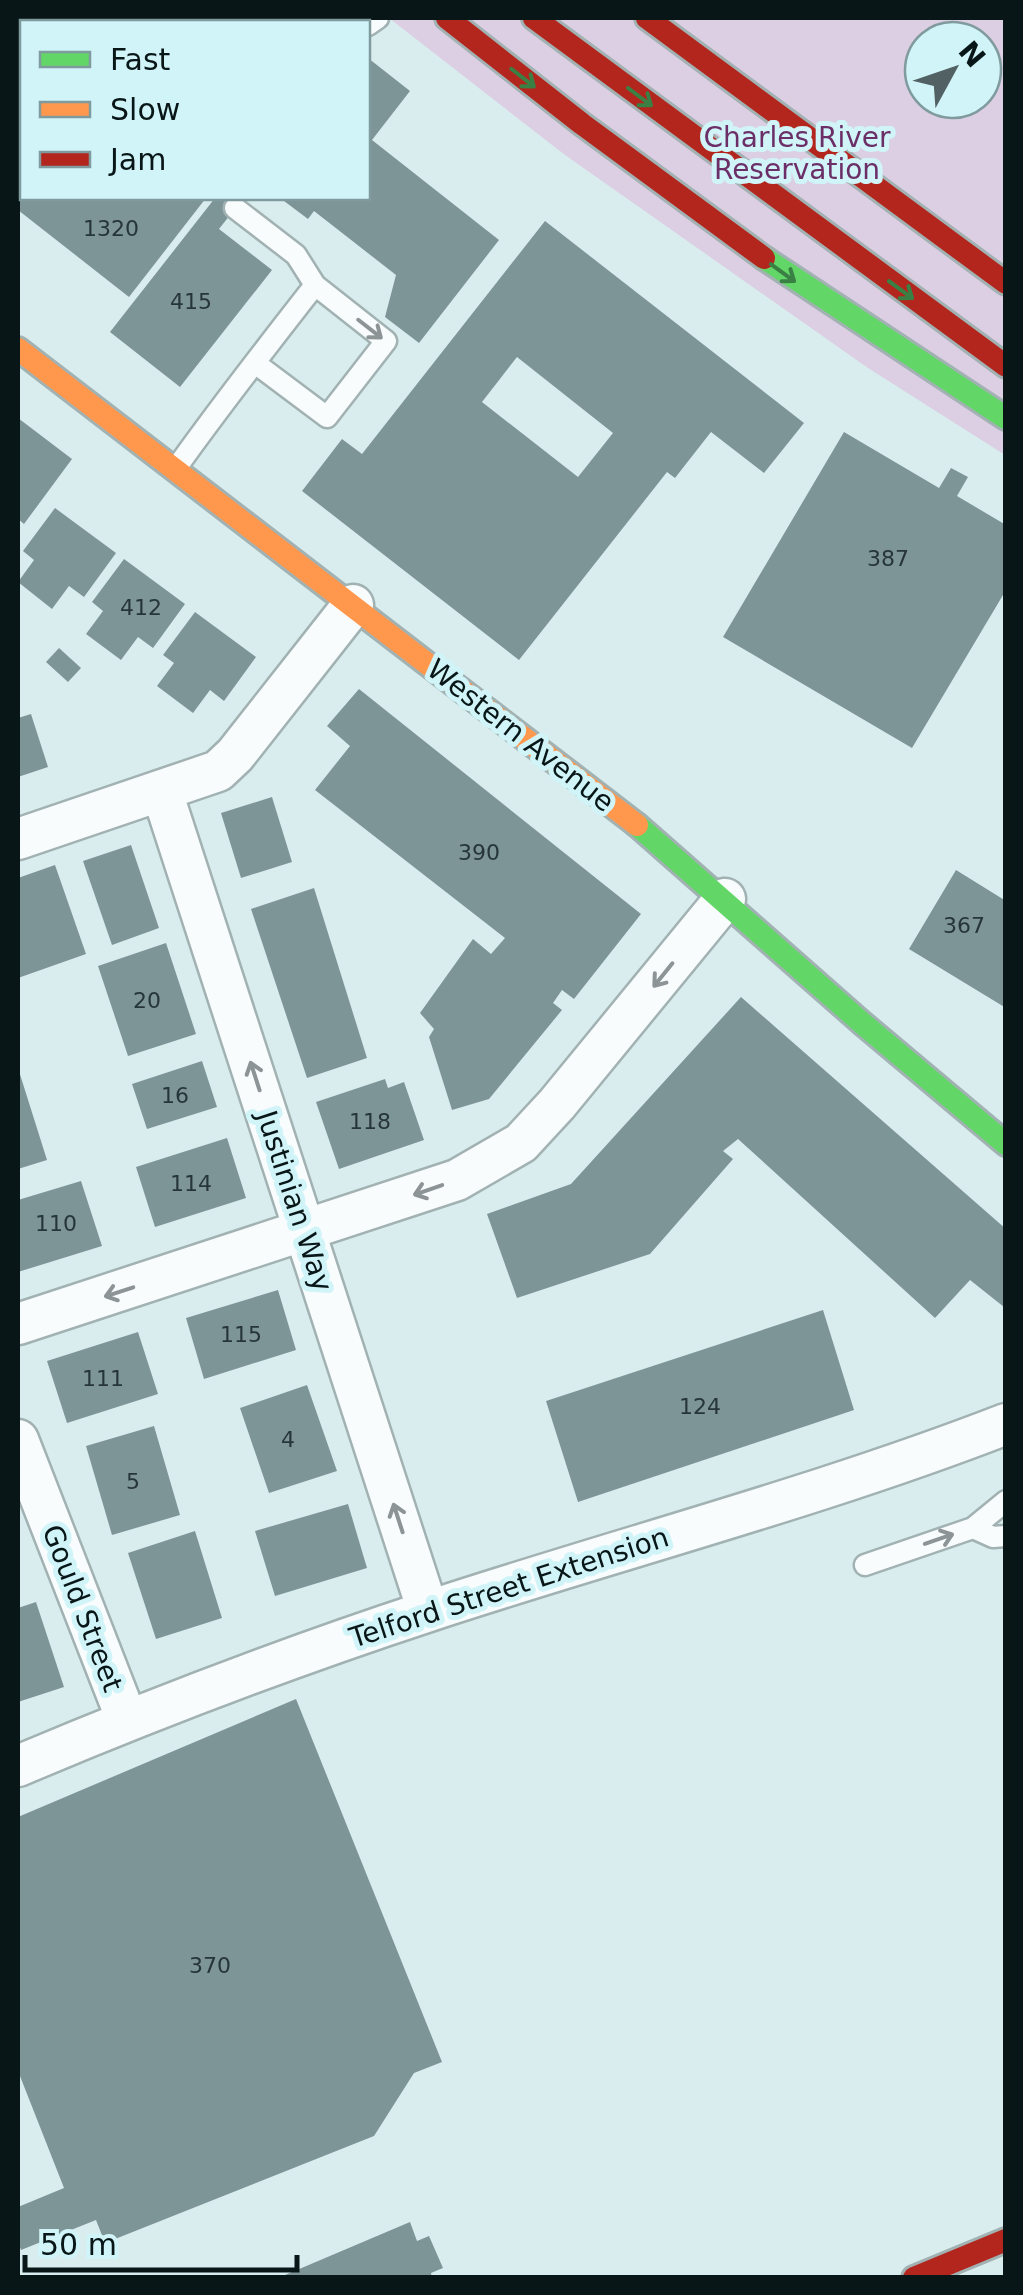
<svg xmlns="http://www.w3.org/2000/svg" width="1023" height="2295" font-family="'DejaVu Sans',sans-serif">
<rect width="100%" height="100%" fill="#d9edef"/>
<path fill="#dccfe3" fill-rule="evenodd" d="M389,18H1005V455L868,368L565,155ZM923,40H983V100H923Z"/>
<path fill="#7e9598" fill-rule="evenodd" d="M140,18H304L310,22H136Z
M368,58L410,91L372,140L499,240L419,343L385,317L396,275L314,211L308,219L280,198H368Z
M22,165V198H206L129,297L18,210V172Z
M215,198H237L241,201L219,229L272,270L180,387L110,332Z
M545,221L804,423L764,473L711,432L675,478L667,472L519,660L302,491L342,439L362,454ZM517,357L613,433L578,477L482,402Z
M18,418L72,459L24,524L18,519Z
M844,432L939,488L951,468L968,477L957,496L1006,525V590L912,748L723,637Z
M55,508L116,553L84,597L69,586L52,609L18,582L34,560L23,551Z
M124,559L185,604L153,648L138,637L121,660L86,634L103,611L92,602Z
M195,612L256,657L224,701L210,690L193,713L157,686L174,663L163,655Z
M59,648L81,668L68,682L46,662Z
M359,689L641,914L574,999L562,990L553,1003L562,1010L489,1099L452,1110L429,1037L434,1029L420,1013L473,939L491,954L505,938L315,790L350,746L327,726Z
M31,714L48,767L18,777V718Z
M272,797L292,862L241,878L221,813Z
M131,845L159,928L112,945L83,861Z
M55,865L86,954L18,978V878Z
M956,870L1006,901V1008L909,949Z
M314,888L367,1058L307,1078L251,909Z
M166,943L196,1034L128,1056L98,966Z
M741,997L1006,1229L1004,1307L970,1280L935,1318L738,1139L723,1151L733,1159L650,1254L517,1298L487,1214L571,1184Z
M202,1061L217,1107L147,1129L132,1084Z
M18,1068L47,1160L18,1169Z
M385,1079L388,1088L404,1082L424,1140L339,1169L316,1102Z
M227,1138L246,1198L155,1227L136,1167Z
M81,1181L102,1246L18,1272V1200Z
M278,1290L296,1350L204,1379L186,1318Z
M823,1310L854,1410L578,1502L546,1401Z
M138,1332L158,1394L67,1423L47,1361Z
M307,1385L337,1471L269,1493L240,1408Z
M154,1426L180,1515L112,1535L86,1446Z
M348,1504L367,1568L275,1596L255,1531Z
M195,1531L222,1618L156,1639L128,1553Z
M36,1602L64,1687L18,1702V1608Z
M296,1699L442,2062L414,2073L374,2136L105,2243L96,2220L21,2250L18,2242V2207L64,2188L18,2071V1817Z
M410,2222L417,2241L429,2236L443,2268L431,2273L432,2278H278Z"/>
<g fill="none" stroke-linecap="round" stroke-linejoin="round">
<defs>
<path id="lane" d="M368,25L378,18
M235,208L296,255L315,285
M177,467C221,405 268,345 315,285L386,341L327,417L255,363
M973,1528L993,1537L1006,1536
M865,1565L973,1528L1006,1501"/>
<path id="street" d="M162,792L428,1611
M18,839L218,771L235,755L353,605
M18,1324L457,1180L521,1143L557,1104L725,899
M18,1440L127,1720
M18,1766C153,1709 289,1657 429,1611C620,1548 818,1497 1006,1424"/>
<path id="fast" d="M764,258L1006,418
M637,825L862,1023L1006,1144"/>
<path id="slow" d="M18,349L637,825"/>
<path id="jam" d="M447,18L582,124L764,258
M534,18L1006,366
M647,18L1006,283
M914,2278L1006,2240"/>
</defs>
<use href="#lane" stroke="#a2b2b3" stroke-width="25"/>
<use href="#street" stroke="#a2b2b3" stroke-width="45"/>
<use href="#fast" stroke="#a2b2b3" stroke-width="28"/>
<use href="#slow" stroke="#a2b2b3" stroke-width="28"/>
<use href="#jam" stroke="#a2b2b3" stroke-width="28"/>
<use href="#lane" stroke="#f9fcfd" stroke-width="20"/>
<use href="#street" stroke="#f9fcfd" stroke-width="40"/>
<use href="#fast" stroke="#63d668" stroke-width="22"/>
<use href="#slow" stroke="#ff974d" stroke-width="22"/>
<use href="#jam" stroke="#b3261e" stroke-width="22"/>
</g>
<defs><path id="oneway-shaft" d="M-6 0H5M1.5-3L5.5 0L1.5 3" fill="none" stroke-width="1.6" stroke-linecap="round" stroke-linejoin="round" transform="scale(2.5)"/></defs>
<g stroke="#3a8044">
<use href="#oneway-shaft" transform="translate(523 78) rotate(38)"/>
<use href="#oneway-shaft" transform="translate(640 97) rotate(37)"/>
<use href="#oneway-shaft" transform="translate(783 273) rotate(36)"/>
<use href="#oneway-shaft" transform="translate(901 290) rotate(36)"/>
</g>
<g stroke="#8d9496">
<use href="#oneway-shaft" transform="translate(370 329) rotate(38)"/>
<use href="#oneway-shaft" transform="translate(663 975) rotate(129)"/>
<use href="#oneway-shaft" transform="translate(255 1076) rotate(-108)"/>
<use href="#oneway-shaft" transform="translate(428 1190) rotate(161)"/>
<use href="#oneway-shaft" transform="translate(119 1292) rotate(162)"/>
<use href="#oneway-shaft" transform="translate(398 1518) rotate(-108)"/>
<use href="#oneway-shaft" transform="translate(939 1539) rotate(-19)"/>
</g>
<g text-anchor="middle" stroke-width="10" stroke-linejoin="round" paint-order="stroke">
<g font-size="22" fill="#263638">
<text x="111" y="236">1320</text>
<text x="191" y="309">415</text>
<text x="888" y="566">387</text>
<text x="141" y="615">412</text>
<text x="479" y="860">390</text>
<text x="964" y="933">367</text>
<text x="147" y="1008">20</text>
<text x="175" y="1103">16</text>
<text x="370" y="1129">118</text>
<text x="191" y="1191">114</text>
<text x="56" y="1231">110</text>
<text x="241" y="1342">115</text>
<text x="103" y="1386">111</text>
<text x="700" y="1414">124</text>
<text x="288" y="1447">4</text>
<text x="133" y="1489">5</text>
<text x="210" y="1973">370</text>
</g>
<g font-size="28" fill="#6b2e66" stroke="#d0f4f8">
<text x="797" y="147">Charles River<tspan x="797" dy="32">Reservation</tspan></text>
</g>
<g font-size="28" fill="#091618" stroke="#d0f4f8">
<text transform="translate(521 735) rotate(38)" y="10">Western Avenue</text>
<text transform="translate(295 1201) rotate(72)" y="10">Justinian Way</text>
<text transform="translate(509 1587) rotate(-18)" y="10">Telford Street Extension</text>
<text transform="translate(83 1608) rotate(69)" y="10">Gould Street</text>
</g>
</g>
<rect width="1023" height="2295" fill="none" stroke="#091618" stroke-width="40"/>
<rect x="20" y="20" width="350" height="180" fill="#d0f4f8" stroke="#809b9e" stroke-width="2.5"/>
<rect x="40" y="52" width="50" height="15" fill="#63d668" stroke="#809b9e" stroke-width="2.5"/>
<text x="110" y="70" font-size="30" fill="#091618">Fast</text>
<rect x="40" y="102" width="50" height="15" fill="#ff974d" stroke="#809b9e" stroke-width="2.5"/>
<text x="110" y="120" font-size="30" fill="#091618">Slow</text>
<rect x="40" y="152" width="50" height="15" fill="#b3261e" stroke="#809b9e" stroke-width="2.5"/>
<text x="110" y="170" font-size="30" fill="#091618">Jam</text>
<g transform="translate(953 70) rotate(50)"><circle r="48" fill="#d0f4f8" stroke="#809b9e" stroke-width="2.5"/>
<path d="M0-8L18 38L0 25L-18 38Z" fill="#526163"/>
<text y="-15" font-size="28" font-weight="bold" text-anchor="middle" fill="#091618">N</text>
</g>
<path d="M25 2255v15h272v-15" fill="none" stroke="#091618" stroke-width="5"/>
<text x="40" y="2255" font-size="30" fill="#091618" stroke="#d0f4f8" stroke-width="8" paint-order="stroke">50 m</text>
</svg>
